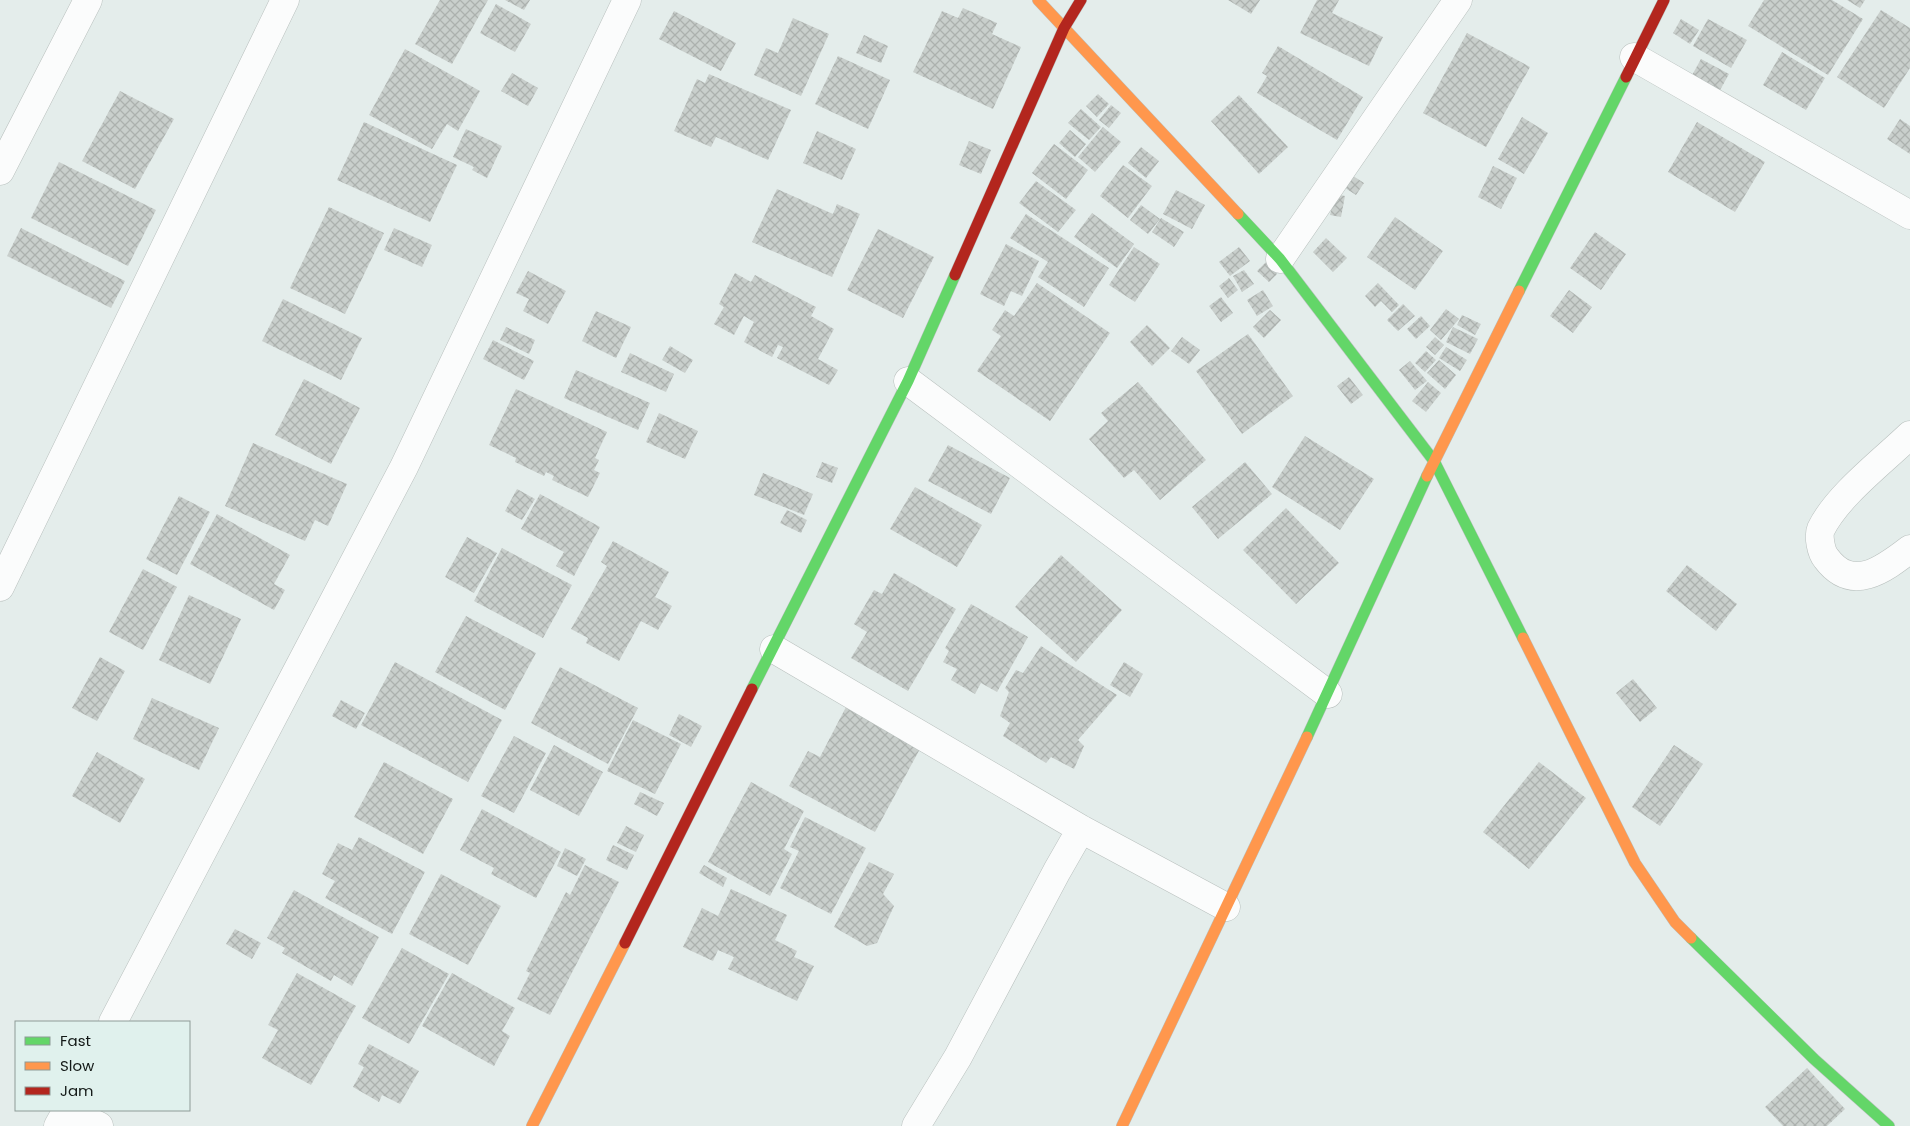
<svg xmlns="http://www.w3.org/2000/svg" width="1910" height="1126" font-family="Poppins,sans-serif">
<defs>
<pattern id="building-cross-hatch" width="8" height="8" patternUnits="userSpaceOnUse" patternTransform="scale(1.25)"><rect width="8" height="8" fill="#c9cfcc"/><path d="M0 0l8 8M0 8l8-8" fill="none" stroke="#acb1ae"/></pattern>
</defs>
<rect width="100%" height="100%" fill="#e4edeb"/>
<path fill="url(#building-cross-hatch)" d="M440,0H488L452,64L415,44Z
M505,0H530L524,10Z
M1228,0H1260L1251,14Z
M1317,0H1339L1332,13L1383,37L1369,66L1300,33Z
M1764,0H1832L1863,19L1828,75L1748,26Z
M1847,0H1865L1860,8Z
M496,4L531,24L515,52L480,33Z
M963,8L997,23L992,34L1021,47L993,109L913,72L942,11L958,18Z
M1881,10L1910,28V68L1884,108L1837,77Z
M674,11L736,43L721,71L659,39Z
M793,18L829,34L801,96L754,75L766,48L778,53Z
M1681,19L1699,30L1690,44L1673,33Z
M1708,19L1747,40L1731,68L1693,46Z
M1467,33L1530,67L1486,147L1423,113Z
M864,35L888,46L881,63L856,53Z
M1278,46L1363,97L1337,140L1257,93L1267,76L1262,73Z
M405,49L480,91L458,131L447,124L432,149L369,115Z
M1782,52L1825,78L1806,110L1763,85Z
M838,56L890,80L868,129L815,104Z
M1701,59L1729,74L1719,92L1691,77Z
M512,73L538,88L528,106L501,91Z
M709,74L791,110L768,160L716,137L711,147L674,131L697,79L705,83Z
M120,91L174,119L135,189L82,161Z
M1098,94L1109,104L1097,117L1086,106Z
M1239,95L1288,147L1259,174L1211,121Z
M1111,105L1121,113L1109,128L1099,120Z
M1081,109L1101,127L1089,140L1068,123Z
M1522,117L1548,133L1524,174L1498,159Z
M1900,119L1910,126V154L1887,139Z
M364,122L457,165L430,222L337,180Z
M1697,122L1765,162L1735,212L1668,172Z
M1103,127L1121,142L1095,172L1078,157Z
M466,129L502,146L487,178L472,170L474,167L453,157Z
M1070,130L1086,144L1075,157L1059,143Z
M817,131L856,149L842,180L803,163Z
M969,141L991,150L981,174L959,165Z
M1054,144L1088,170L1066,199L1032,173Z
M1141,147L1159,161L1146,178L1128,163Z
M59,162L156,210L128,266L31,218Z
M1123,165L1152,186L1128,218L1100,196Z
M1493,166L1517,178L1501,209L1478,197Z
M1350,174L1364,183L1356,195L1342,186Z
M1036,181L1076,210L1058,232L1019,203Z
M777,189L833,214L837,204L860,214L832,277L752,242Z
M1176,190L1205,205L1192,229L1163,214Z
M1335,194L1345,196L1341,217L1330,215Z
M1141,205L1160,219L1148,234L1130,220Z
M329,207L384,233L345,314L290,288Z
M1092,213L1134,244L1117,268L1074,237Z
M1026,214L1109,268L1084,307L1038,277L1048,262L1010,238Z
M1395,217L1443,251L1415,290L1367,257Z
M1161,218L1184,232L1174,247L1152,232Z
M21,228L125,281L111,308L7,256Z
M394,228L432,245L422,267L384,250Z
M878,229L934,257L903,318L847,290Z
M1595,232L1626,254L1601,290L1570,268Z
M1326,238L1347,258L1333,272L1313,252Z
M1006,244L1039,261L1022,296L1011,291L1004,306L980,294Z
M1134,247L1160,264L1135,302L1109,285Z
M1239,247L1250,261L1230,276L1219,262Z
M1266,262L1277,274L1269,282L1257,271Z
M1244,270L1254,284L1242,292L1233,276Z
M528,271L566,291L548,324L523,311L529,299L516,293Z
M735,273L751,282L755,275L816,307L811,316L834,329L818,359L838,370L829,385L777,358L783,347L778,345L772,357L744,342L754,322L744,316L734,335L714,324L724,307L719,304Z
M1229,278L1238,290L1228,298L1219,286Z
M1037,283L1110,333L1050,421L977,371L1001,336L992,330L1005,310L1014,316Z
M1378,283L1399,305L1392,312L1381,301L1375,307L1365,296Z
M1263,290L1273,306L1257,316L1247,300Z
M1569,290L1592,307L1573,333L1550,316Z
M1221,297L1233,313L1221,322L1209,306Z
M283,299L362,338L341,380L262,341Z
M1403,304L1415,316L1398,331L1387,320Z
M1446,309L1459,319L1441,340L1430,330Z
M1270,310L1281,320L1264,338L1253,327Z
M596,311L631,327L616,358L582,341Z
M1462,315L1481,324L1475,335L1457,325Z
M1421,316L1430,326L1416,339L1407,329Z
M1147,325L1170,348L1152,366L1130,342Z
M506,327L535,340L529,354L500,340Z
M1453,327L1478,339L1470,354L1446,342Z
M1248,334L1293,396L1242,434L1196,371Z
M1182,337L1200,350L1189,364L1171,351Z
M1435,337L1444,345L1435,355L1426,347Z
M493,340L534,361L524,380L483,359Z
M670,346L693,360L685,373L662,360Z
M1446,347L1467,360L1460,371L1439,358Z
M1426,351L1436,360L1425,372L1415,363Z
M630,353L674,374L666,392L621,372Z
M1439,360L1456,375L1445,389L1427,373Z
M1410,361L1427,381L1415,390L1399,370Z
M576,370L650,403L638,430L564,398Z
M1349,377L1363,395L1351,404L1337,386Z
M304,379L360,408L331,464L275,435Z
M1138,382L1206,460L1160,500L1134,470L1124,478L1089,439L1108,421L1101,413Z
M1428,382L1441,393L1426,412L1412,401Z
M516,389L607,432L595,458L599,460L594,470L600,473L588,497L552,480L554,476L546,472L544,476L515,462L516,458L489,445Z
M659,413L698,431L685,459L646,442Z
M1305,436L1374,479L1340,530L1272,487Z
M253,443L347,484L328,526L315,520L305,541L225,506Z
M948,445L1010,478L991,514L928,481Z
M822,462L838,468L832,483L816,477Z
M1245,462L1272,494L1218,539L1192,507Z
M763,473L813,494L804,515L754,495Z
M915,487L982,525L957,567L890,529Z
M517,489L535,499L522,520L505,511Z
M540,494L600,527L574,576L556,566L564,552L521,529Z
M179,496L210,512L177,575L146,559Z
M1286,508L1339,563L1296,604L1243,550Z
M787,510L807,520L801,533L780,523Z
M217,514L290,555L274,584L285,590L274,610L190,564Z
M467,537L497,553L474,593L445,577Z
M613,541L669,572L655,597L672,606L658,630L641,621L619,661L586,643L588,638L571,629L607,566L601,562Z
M502,548L572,585L543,638L474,601Z
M1061,555L1122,610L1076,662L1015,607Z
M1687,565L1737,604L1716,631L1666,591Z
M143,569L177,587L143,650L109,632Z
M894,573L956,609L908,691L851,658L867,632L854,624L874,590L882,594Z
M189,595L241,619L210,684L159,660Z
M971,604L1028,637L997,692L981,683L975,694L951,680L957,669L943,662L949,651L945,648Z
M466,616L536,653L505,710L435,672Z
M1041,646L1117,695L1078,740L1084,746L1074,769L1051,757L1046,763L1003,736L1010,723L1000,716L1009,692L1005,688L1016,670L1023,673Z
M100,657L125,671L97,721L72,708Z
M395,662L502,720L468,782L361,725Z
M1124,662L1143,674L1130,697L1110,685Z
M560,667L638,708L608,764L531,723Z
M1633,679L1657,708L1640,722L1616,693Z
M152,698L219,728L199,770L133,739Z
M341,700L365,713L356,729L332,716Z
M846,707L921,747L875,832L789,786L808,751L820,757Z
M679,714L702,726L691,747L669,735Z
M633,720L681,744L655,794L607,771Z
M514,736L546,753L514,813L481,796Z
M554,745L603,772L579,816L530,790Z
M1674,745L1703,764L1660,826L1632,807Z
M97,752L145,779L120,823L72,796Z
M384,762L453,799L423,854L354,817Z
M1539,762L1586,798L1529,869L1483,832Z
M751,782L804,811L784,849L792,854L770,896L708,862Z
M640,792L664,803L657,816L634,804Z
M482,809L561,852L536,898L491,874L494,868L460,850Z
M805,817L866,848L831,914L780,888L799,851L790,847Z
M626,826L644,835L636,852L617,843Z
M359,837L425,872L392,934L325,898L335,881L322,874L338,843L352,850Z
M613,845L634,855L627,870L606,860Z
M565,848L586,859L577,876L557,866Z
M869,862L894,874L883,894L894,906L877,943L867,946L834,927Z
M585,865L619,882L550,1015L517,999L530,973L526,971L566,892L570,895Z
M704,865L727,878L723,887L699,873Z
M441,874L501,906L468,965L409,934Z
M731,889L787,915L775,940L797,951L794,957L814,966L797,1001L728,969L734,957L718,950L713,961L683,947L702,908L718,916Z
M294,890L379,937L352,986L334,975L331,981L282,953L285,948L267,938Z
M235,929L261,943L252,959L226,944Z
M402,948L449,974L409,1044L362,1018Z
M297,973L356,1006L311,1085L262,1058L278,1030L268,1025Z
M452,973L515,1008L502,1031L510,1036L494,1066L422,1026Z
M369,1044L419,1071L400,1104L382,1095L379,1102L353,1087L364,1067L358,1064Z
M1807,1068L1845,1109L1827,1126H1783L1765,1107Z"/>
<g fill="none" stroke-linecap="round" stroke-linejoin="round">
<defs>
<path id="street" d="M1634,57L1910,215
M0,171L88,0
M1280,259L1458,0
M908,381L1328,694
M1910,435C1883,461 1837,496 1821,529C1818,536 1821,552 1826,558C1852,593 1883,570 1910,549
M0,587L285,0
M774,649L1081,829L1226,907
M113,1022L404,467L627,0
M58,1126L67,1110L99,1126
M916,1126L958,1057L1057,871L1081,829"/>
<path id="fast" d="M1238,214L1280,259L1434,461L1523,638
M1519,291L1626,77
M752,689L908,381L955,275
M1307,737L1427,476
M1691,938L1814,1059L1889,1126"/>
<path id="slow" d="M1038,0L1238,214
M1427,476L1519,291
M1523,638L1635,863L1675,922L1691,938
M532,1126L625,943
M1122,1126L1307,737"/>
<path id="jam" d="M1626,77L1664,0
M955,275L1064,28L1081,0
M625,943L752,689"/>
</defs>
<use href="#street" stroke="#b9c0be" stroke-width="29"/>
<use href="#fast" stroke="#b9c0be" stroke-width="12"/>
<use href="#slow" stroke="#b9c0be" stroke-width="12"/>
<use href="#jam" stroke="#b9c0be" stroke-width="12"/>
<use href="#street" stroke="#fbfcfc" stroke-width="28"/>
<use href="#fast" stroke="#63d668" stroke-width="11"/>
<use href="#slow" stroke="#ff974d" stroke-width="11"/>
<use href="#jam" stroke="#b3261e" stroke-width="11"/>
</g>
<rect x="15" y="1021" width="175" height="90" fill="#e0f1ed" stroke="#8e9b97"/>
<rect x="25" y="1037" width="25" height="8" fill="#63d668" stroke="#8e9b97"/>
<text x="60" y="1046" font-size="15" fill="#131917">Fast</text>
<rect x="25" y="1062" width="25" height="8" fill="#ff974d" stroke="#8e9b97"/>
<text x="60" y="1071" font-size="15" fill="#131917">Slow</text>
<rect x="25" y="1087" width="25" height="8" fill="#b3261e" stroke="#8e9b97"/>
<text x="60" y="1096" font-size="15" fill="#131917">Jam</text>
</svg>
